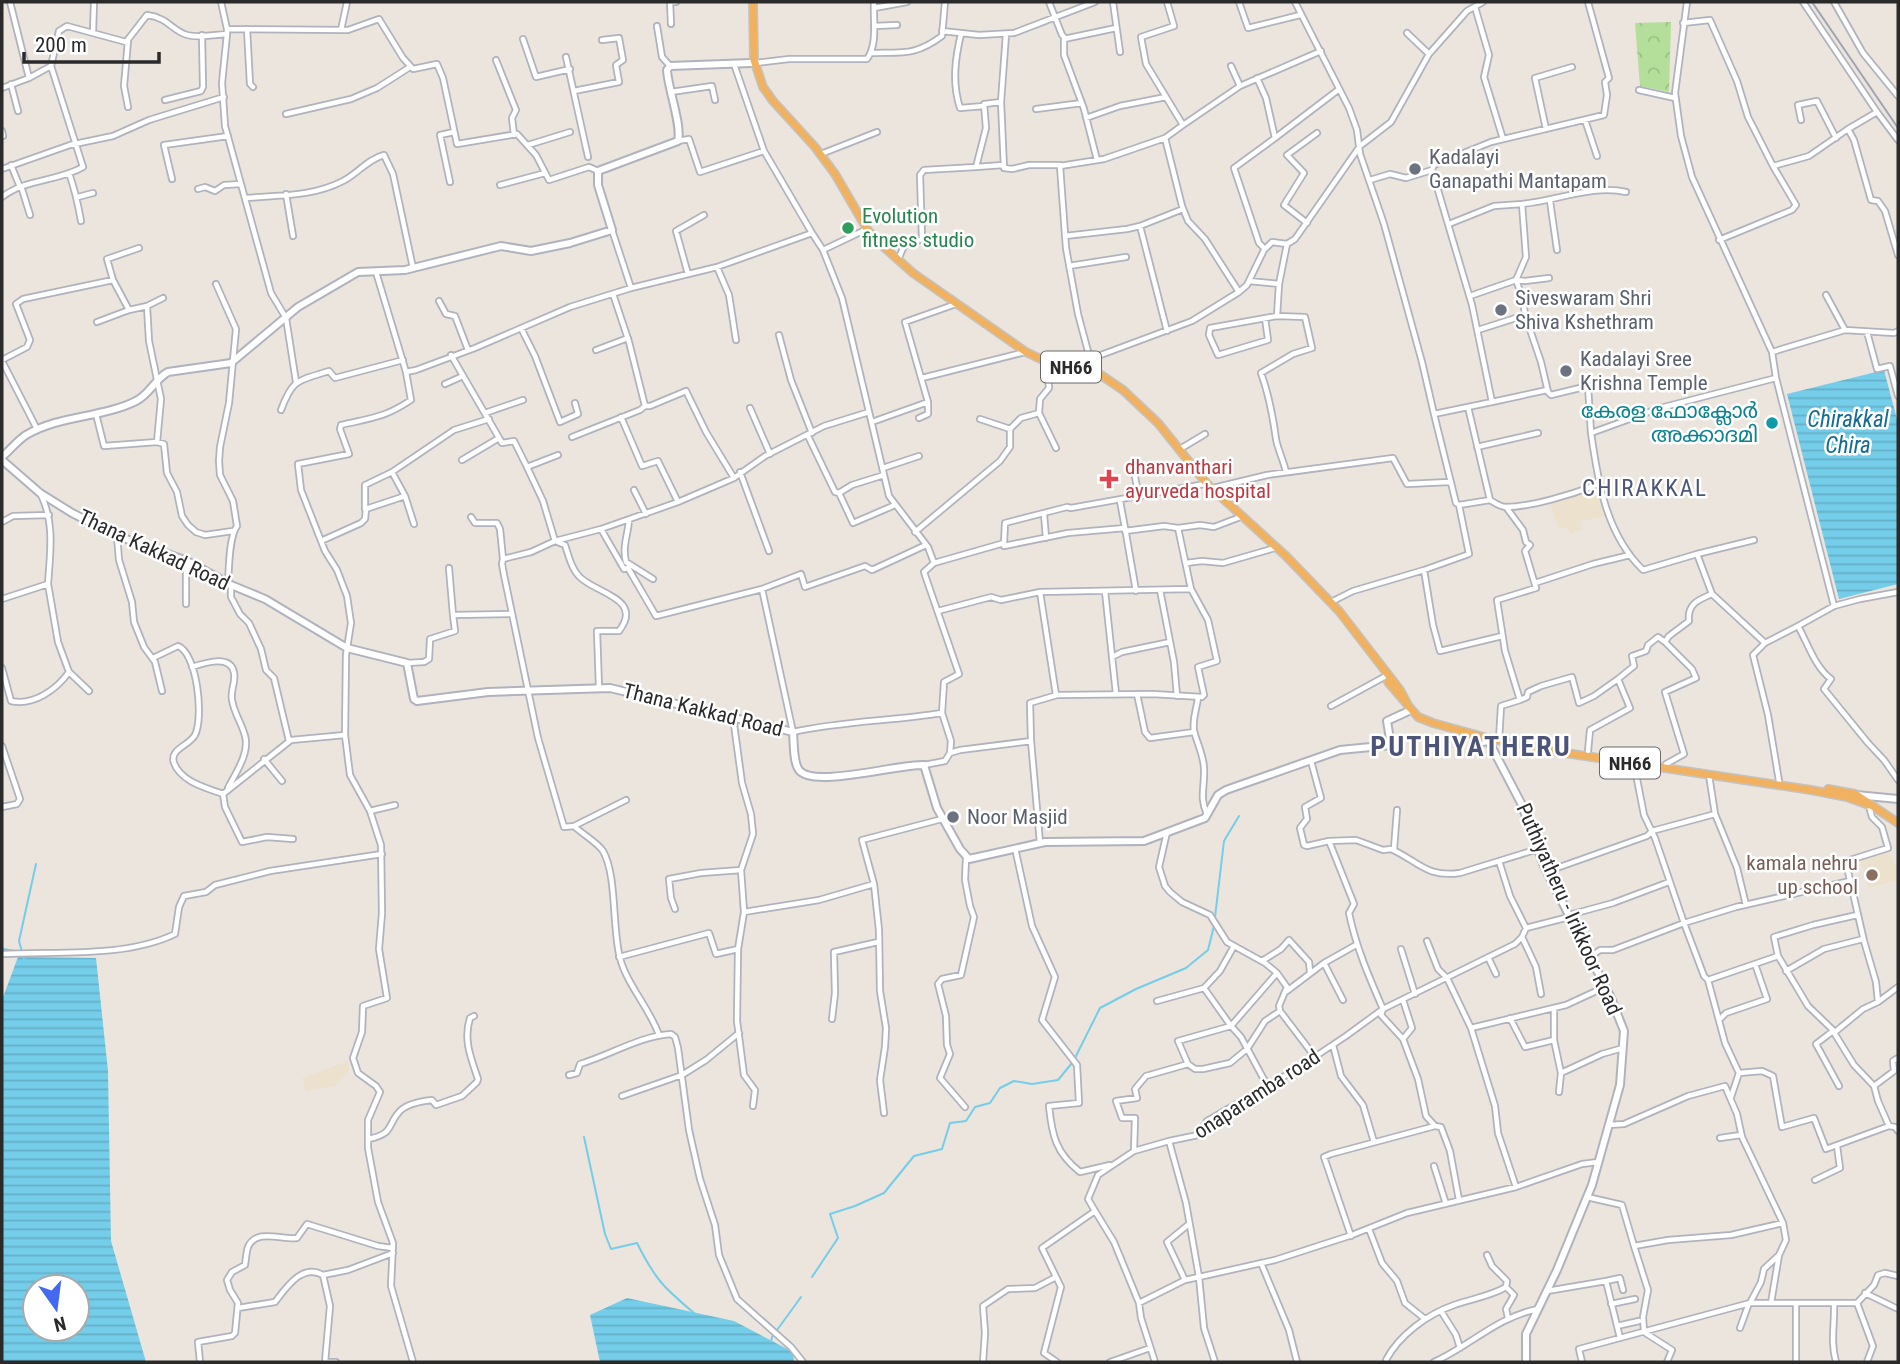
<svg xmlns="http://www.w3.org/2000/svg" width="1900" height="1364" font-family="'Roboto Condensed','Noto Sans Malayalam',sans-serif">
<defs>
<pattern id="park-crowns" width="20" height="18" patternUnits="userSpaceOnUse" patternTransform="scale(1.75)"><rect width="20" height="18" fill="#b4df9b"/><path d="M2 6a3 3 0 1 1 6 0M12 15a3 3 0 1 1 6 0" fill="none" stroke="#9bc086"/></pattern>
<pattern id="water-rules" width="6" height="5" patternUnits="userSpaceOnUse" patternTransform="scale(1.75)"><rect width="6" height="5" fill="#74cde9"/><path d="M0 2.5h6" fill="none" stroke="#65b0c8"/></pattern>
</defs>
<rect width="100%" height="100%" fill="#ebe5dd"/>
<path fill="#ece1cd" d="M1597,487L1608,516L1580,521L1582,530L1570,534L1567,527L1559,529L1549,501Z
M1888,851L1898,869V880L1868,888L1860,859Z
M349,1061V1071L335,1086L306,1091L302,1078Z"/>
<path fill="url(#park-crowns)" d="M1671,22L1669,92L1640,86L1635,23Z"/>
<path fill="url(#water-rules)" fill-rule="evenodd" d="M1884,370L1898,423V584L1839,599L1787,394Z
M18,957L96,958L108,1071L111,1241L146,1362H2V1000ZM35,1287H77V1329H35Z
M627,1298L734,1321L793,1352L794,1362H600L590,1315Z"/>
<g fill="none" stroke-linecap="round" stroke-linejoin="round">
<path stroke="#74cde9" stroke-width="2" d="M1215,917L1224,841L1239,816
M3,949L15,951
M24,959L19,941L36,864
M1075,1058L1100,1008L1136,989L1186,968L1208,950L1214,926
M584,1137L605,1234L611,1249L637,1243C655,1279 663,1287 694,1313
M812,1277L838,1238L830,1214L855,1206L884,1193L914,1156L942,1149L950,1123L966,1121L975,1107L990,1103L1000,1088L1014,1081L1032,1084L1058,1080L1072,1063
M771,1342L772,1337L801,1297"/>
<defs>
<path id="pedestrian" d="M1475,745L1489,742"/>
<path id="minor" d="M10,2L29,78
M221,2L227,29
M1049,2L1062,35L1065,38
M1113,2L1120,52
M1167,2L1174,26L1141,37L1146,64L1183,125L1240,86
M1239,2L1248,28L1300,15
M1295,2L1349,108L1357,130L1360,154L1384,224L1422,362L1434,414L1492,402L1472,305L1432,170L1406,178L1390,174L1370,180
M1687,2L1675,93L1681,136L1692,177L1772,352L1845,330L1894,333L1898,331
M1803,2L1877,112L1898,140
M1834,2L1863,53L1898,96
M1475,7L1489,55L1484,77L1503,139
M874,8L907,2
M1683,23L1710,20L1737,81L1748,117L1773,166L1809,156L1848,129
M671,24L670,2H676
M657,26L662,57L670,66
M874,26L897,25
M247,29L250,84L253,87
M341,30L347,2
M942,31L979,35L1014,33L1095,2
M93,32L94,2
M1407,33L1429,54
M227,34L222,83L225,126L271,293L286,318L296,382
M961,34C955,59 952,83 960,108L984,106
M1006,34L1001,102L1004,168L1012,169L1029,165H1060
M523,39L536,77L570,69
M871,53C903,52 915,56 942,36L945,2
M566,57L588,157
M496,60L516,110L512,118L514,135
M755,63L789,59H867C878,44 873,20 874,2
M734,64L764,151L812,233
M1231,66L1240,86L1321,51
M1257,78L1266,98L1275,138L1338,90
M11,84L18,111
M2,88L29,78L51,66L59,31L67,26L126,42L147,15C169,18 171,30 187,35C198,38 215,35 227,34V29L348,30L379,19L403,58L413,69L437,64L443,78L457,144L517,134L536,155L549,180L589,167L598,171
M1639,90L1675,98
M574,91L619,82L616,65L623,60L619,38L602,40
M671,92L712,86L715,100
M165,100L201,91L203,87L202,35
M1001,102L984,104L986,128L976,167L1003,165
M128,107L124,86L128,41
M1036,109L1082,103
M1877,112L1848,129L1854,140L1871,200L1878,201L1885,211L1898,255
M286,114L351,99L377,88L410,67
M1086,118L1120,106L1166,97
M1585,120L1597,156
M1801,120L1798,105L1817,101L1836,138
M1546,129L1535,78L1572,67
M2,131L3,136
M1165,138L1182,206L1188,221L1205,239L1239,292
M678,141L689,139L700,172L764,151
M528,145L570,132
M821,154L877,132
M1097,160L1084,109L1064,55V39L1116,28
M11,165L20,187
M2,169L70,145L113,136L149,120L224,97
M1432,170L1434,165L1491,142L1604,115L1607,95L1605,82L1609,78L1588,2
M69,173C75,190 78,204 81,221
M172,179L164,145L228,136
M450,182L440,135L454,132
M500,185L545,173
M21,186L30,215
M198,189L205,187L215,191L224,185L241,184
M286,194L293,236
M2,197C27,178 57,182 83,167L51,66
M78,197L93,193
M246,198C279,195 312,197 343,181C357,174 368,159 384,155L393,174L413,268
M1550,201L1557,250
M1522,204C1556,201 1594,184 1626,192
M1307,223L1284,205L1304,173L1287,155L1317,133
M1449,224L1494,206L1522,204L1526,257L1516,280L1525,281L1549,278
M1140,226L1183,209
M612,230L631,288
M1065,236L1127,229L1140,226L1167,331
M1719,240L1792,210L1796,205L1773,166
M1265,249L1259,243L1234,168L1275,138
M823,250L842,298L889,496L928,547L934,563L924,572L959,674L944,682L942,713L951,741L950,753
M898,260C909,234 902,248 922,239L920,175L924,170L976,167
M1069,266L1126,257
M717,267L729,295L736,340
M376,272L406,372L416,370L475,348L570,307L631,288L717,267L812,233L823,250L867,229
M688,274L676,231L704,215
M113,280L107,259L139,248
M1249,281L1279,284L1277,316L1210,328L1209,335L1218,355L1268,340L1265,318
M216,284L236,329L229,403L220,447L219,461L220,475L233,501L237,526C229,537 229,568 228,583
M1279,284L1287,244
M1826,295L1845,330
M1470,296L1516,280L1523,299L1525,315L1478,330
M439,301L446,314L455,316L468,350
M147,306L163,298
M1525,315L1541,362L1548,392L1551,395L1588,386L1591,433
M1277,316L1305,317L1312,348L1293,354L1261,373C1269,395 1273,417 1276,439C1277,447 1284,462 1286,472
M97,322L129,310L147,306L149,341L161,399L157,442
M521,328L535,356L560,422L578,414L575,403
M1867,332L1877,369L1890,366L1898,396
M779,335L791,380L812,433
M596,350L628,338
M1772,352L1776,378L1660,408L1591,433C1598,482 1606,534 1643,570L1697,554L1712,594L1765,643L1798,626C1808,644 1815,667 1831,679L1824,689L1868,743L1884,760L1898,780
M451,355L502,443L514,441L527,467L558,455
M1090,359L1078,314L1066,248L1060,166L1104,159L1165,138L1183,125
M2,360L27,347L30,340L16,304L23,299L113,280L129,310
M2,361L37,429
M1047,362L1049,388L1040,399L1039,413L1056,448
M1076,368L1090,359L1192,321L1239,292L1247,285L1264,250L1272,242L1287,244L1295,239L1360,146L1391,122L1429,54L1467,11L1483,2
M406,372L411,400C384,418 371,418 341,425L340,429L349,454L298,464L301,490L325,551L337,570L347,596L351,623L346,655L345,735L350,775L370,811L381,845L382,913L379,949L387,998L363,1006L362,1032L353,1058L358,1073L376,1086L380,1092L368,1120V1148L378,1202L393,1243L391,1286L413,1362
M922,378L1025,352
M1776,378L1834,606
M445,384L463,376
M1492,402L1547,390
M645,406H650L686,391L706,432L734,478
M750,408L770,454
M281,410C293,378 298,381 329,371L335,378L403,360
M485,413L523,400
M96,414L104,446L157,442L164,444L167,473L177,492L182,516L188,525L196,532L205,535L233,531
M1434,414L1456,503L1459,505L1490,500L1468,407
M621,417L642,466L658,461L678,502
M919,418L928,414V402
M980,419L1010,429
M872,422L928,402L905,322L956,304
M808,436L835,492L839,493
M572,437L640,410L645,406L629,342L613,294
M1477,447L1538,433
M1180,449L1205,434
M462,460L499,438
M1133,466L1139,498
M527,467L543,501L555,541L565,545C569,557 572,571 582,579C600,594 643,600 619,631H597L599,688
M883,468L919,456
M740,472L769,551
M884,475L852,485L839,493L853,523L895,505
M1213,488L1267,475L1393,458L1407,484L1449,482
M634,490L646,514
M405,496L414,524
M1490,500C1495,503 1500,507 1506,507C1531,507 1573,494 1596,485L1598,481
M365,509V485L392,472
M1044,514L1046,538
M471,517L475,523H497L500,529L503,559
M629,520C628,535 622,546 626,562L653,579
M2,522L13,516L49,515
M1125,528L1136,591
M601,529L624,569L628,568L656,616L762,589L801,574L805,587L865,566L872,570L926,545
M1125,531L1164,526L1178,528
M915,532L1000,461L1010,447V429L1021,418L1039,413
M117,536L119,560L132,602L134,622L144,647L155,662L162,691
M321,541L361,523L365,519L366,509L405,496L392,472L454,430L489,419
M1004,543V546L1068,533L1125,528L1120,501
M1697,554L1754,540
M934,563L1004,543L1005,523L1067,507L1071,508L1205,484
M1186,563L1202,561L1223,563L1275,548
M449,568L453,615
M1424,570L1469,554L1459,505
M1535,583L1593,564L1630,555
M231,585V597L240,614L249,623L261,649L266,670L274,678L289,741
M762,589L793,732C842,721 893,721 942,713
M1160,590L1174,662L1177,696
M1105,591L1116,694
M1040,592L1056,695
M2,599L48,584C50,554 55,523 41,495
M1331,602L1353,591L1424,570L1433,625L1440,651L1502,636
M186,604V568L189,563
M938,611L991,597L1001,600L1040,592L1191,589
M1798,626L1834,606L1860,599L1898,592
M1765,643L1753,655L1768,715L1779,781
M1112,657L1122,652L1170,642
M153,658L178,646C197,653 204,717 195,735C189,746 169,749 174,763C181,782 207,788 223,794
M407,663L424,662L429,659L430,639L455,631L453,615L511,614
M192,667C204,663 231,654 234,673C236,682 230,691 232,700C234,713 242,724 245,736C250,753 235,774 228,788
M2,668L11,701C34,706 57,689 69,672L58,642L48,584
M69,672L89,691
M1618,679L1634,666L1632,656L1646,651L1648,645L1658,637L1665,642
M1137,694L1145,732L1150,738L1194,732
M1198,697C1197,709 1192,718 1194,731C1197,743 1204,756 1204,769C1205,786 1199,798 1207,814
M1520,700L1527,697L1528,692L1541,686L1572,677L1579,703L1594,696L1618,679L1630,708L1590,730L1588,751
M1331,706L1384,677
M733,717L742,783L751,814L753,834L741,870L744,912
M1499,740L1501,706L1520,700L1505,651L1497,600L1536,588L1525,551L1530,545L1526,542L1523,530L1506,507
M1031,741L1040,843
M2,746L20,799L17,804L2,807
M264,759L282,781
M1311,761L1321,798L1305,807L1307,819L1300,828L1304,845L1307,846L1329,841L1354,904L1349,913C1356,947 1369,977 1383,1009L1381,1015L1403,1039L1412,1028L1403,1000
M1634,764L1644,815L1655,838L1684,923L1736,907L1850,881
M1666,764L1684,754L1665,692L1696,678L1692,669L1665,642L1669,636L1689,621C1687,604 1698,600 1712,594
M924,765L945,761L950,753L960,750L1031,741L1030,703L1057,695L1153,694L1202,697L1204,695L1198,667L1217,661L1208,620L1191,589L1178,528L1200,525L1214,527L1243,516
M1709,775L1715,814L1737,868L1746,905
M626,800L574,826L564,827L538,738L504,575L502,564L503,559L531,552L555,541L601,529L678,502L734,478L765,456L824,426L869,412
M1869,806L1872,817L1882,827L1888,848L1850,860L1847,867L1864,941L1876,982L1878,1002L1898,987
M370,811L395,805
M574,826C582,834 597,842 603,851C617,875 612,928 620,958C627,985 649,1007 659,1035
M293,839L267,837L242,842L225,807L223,794L291,740L345,735
M1329,841L1356,840L1383,850L1391,849C1418,861 1426,878 1460,873L1538,849
M1015,848L1032,926L1055,977L1042,1020L1077,1065L1079,1103L1049,1106C1052,1136 1056,1153 1080,1172L1110,1165
M1394,849L1397,810
M1499,861L1510,896L1526,928
M1554,869L1647,836L1652,831L1715,814
M874,884L879,930L880,991L886,1028L885,1047L880,1080L884,1113
M675,909L671,898L669,879L701,873L741,870
M1569,915L1613,903L1669,882
M1569,917L1526,928L1522,937L1515,944L1383,1009L1346,1036L1295,1070L1207,1121L1198,1135L1169,1141L1186,1203L1199,1277L1275,1260L1352,1235L1407,1213L1516,1187L1582,1164L1598,1162
M1522,937L1536,967L1541,994
M1427,941L1438,969L1447,978L1471,1028L1495,1106L1498,1133L1516,1187
M1234,946L1220,971L1204,988L1231,1026L1241,1037L1268,1087
M738,949L737,1021L744,1075L755,1090L753,1106
M1401,949L1415,994
M2,954C57,951 125,958 175,934L179,907L184,896L206,892L215,885L270,871L382,854
M1778,956L1774,937L1813,925L1857,915
M619,957L709,933L716,954L738,949L744,912L819,900L874,884L862,840L942,819
M1488,957L1496,974
M1590,957L1600,950H1613L1684,923L1704,976L1708,980L1778,956L1808,1006L1835,1032L1863,1009L1878,1002
M1262,961L1281,949L1289,940L1309,962L1310,972
M1324,963L1343,1000
M1786,971L1824,949L1863,939
M1277,973L1287,987L1279,1006L1280,1011L1315,1057
M1708,980L1725,1043L1739,1073
M1287,991L1324,963L1356,945
M1157,1001L1204,988
M1510,1018L1525,1047L1554,1040V1008
M832,1019L835,993L834,952L878,942
M1720,1019L1726,1013L1767,999L1755,964
M1471,1028L1566,1005L1605,987
M1403,1039L1418,1079L1426,1116L1435,1126
M1554,1040L1561,1073
M1333,1045L1341,1076L1363,1105L1374,1142
M1188,1064L1195,1069H1203L1230,1063L1247,1049L1265,1021L1280,1011
M569,1075L577,1073L580,1064C610,1055 640,1036 671,1034L675,1037L678,1048L689,1130L700,1179L715,1225L719,1255L737,1299L791,1347L803,1362
M1874,1086L1894,1071L1893,1061L1898,1058
M1559,1092L1561,1073L1602,1054L1623,1048
M622,1096L682,1075L706,1060L739,1033
M1731,1097L1739,1073L1762,1071L1773,1076L1782,1127L1814,1118L1826,1149L1889,1126L1878,1101L1874,1086L1854,1065L1833,1031L1816,1044L1839,1086
M965,1107L940,1078L950,1054L947,1045L946,1016L938,984L942,979L961,975L974,917L970,906L965,880L966,858
M1609,1125L1624,1124L1688,1096L1725,1086L1737,1114L1742,1137L1783,1223L1786,1240L1779,1255L1771,1303
M1889,1126L1895,1127L1898,1131
M1720,1138L1741,1135
M368,1139C395,1134 387,1124 400,1111C407,1104 423,1101 432,1100L436,1105L462,1096L477,1082L478,1079C471,1058 463,1040 470,1018L474,1016
M1134,1151L1169,1141
M1434,1166L1446,1204
M1815,1180L1840,1168L1837,1146
M1587,1197L1622,1205L1634,1246
M1095,1211L1114,1242L1139,1303L1141,1318L1155,1362
M1369,1229L1382,1263L1397,1281L1405,1303L1425,1319
M1351,1236L1324,1157L1331,1154L1435,1126L1441,1127L1450,1151L1459,1200
M1778,1256L1764,1269L1761,1282L1750,1303H1857L1873,1346L1867,1362
M1261,1263L1289,1330L1297,1362
M1185,1280L1167,1242L1189,1224
M1606,1281L1620,1278L1623,1290
M1506,1287L1514,1295L1506,1309L1508,1318
M1547,1291L1606,1281L1620,1338
M1865,1293L1898,1309
M1139,1303L1185,1280L1199,1277L1204,1328L1215,1362
M1796,1303V1362
M1834,1303C1835,1325 1830,1340 1836,1362
M1857,1303L1874,1285L1878,1275L1885,1273L1898,1276
M1611,1304L1635,1299
M238,1308L275,1302C286,1288 302,1263 323,1275
M1441,1311L1456,1335L1460,1348
M1617,1326L1639,1321
M1740,1328L1749,1303
M200,1362L198,1342L232,1336L235,1333L238,1303L230,1290L227,1280L232,1272L245,1265C246,1259 246,1253 248,1247C256,1228 282,1240 297,1238L307,1224L378,1246L393,1248
M325,1362L330,1306L323,1275L348,1270L393,1253
M325,1362H336
M983,1362L985,1333L983,1306L1008,1289L1035,1288L1056,1277
M1057,1362L1044,1353L1061,1287L1042,1248L1095,1211L1088,1199L1098,1175L1134,1151L1135,1118H1122L1116,1101L1137,1098L1135,1089L1146,1076L1188,1064L1178,1041L1231,1026L1277,973L1265,963L1227,942L1210,915L1182,902L1170,892L1165,886L1159,867L1167,832
M1110,1362L1150,1348
M1387,1362L1386,1360C1399,1335 1428,1314 1454,1305C1471,1299 1491,1296 1506,1287L1507,1281L1492,1266L1487,1255
M1434,1362C1470,1346 1497,1317 1538,1309
M1582,1362L1579,1349L1750,1303
M1667,1362L1672,1350L1644,1332L1643,1317L1648,1290L1634,1246L1668,1240L1731,1235L1783,1223"/>
<path id="secondary" d="M2,457C10,450 17,441 26,435C59,415 102,418 136,401C150,394 155,379 168,372L231,363L298,307L358,272L405,270L501,246L531,251L570,243L612,230L598,185V171L678,141C682,125 668,89 667,70L670,66L751,63
M2,460L40,493L72,513L118,536L187,561L231,585L265,599L347,648L407,663L414,699L417,701L488,692L610,688L793,732C794,743 793,762 799,770C813,789 902,763 924,765L937,808L960,849L969,859L1045,842L1144,841L1152,838L1205,818L1218,795L1226,790L1340,750L1391,745L1387,721L1411,710
M1487,738L1521,803L1544,866L1611,998L1624,1031L1620,1085L1592,1185L1557,1270L1526,1334V1362
M1856,795L1898,799"/>
<path id="trunk" d="M753,2L754,60L763,87L773,101L815,147L835,174L867,229L876,240L913,273L1026,352L1047,362L1098,373L1123,390L1158,423L1207,484L1286,556L1339,611L1400,690L1409,707
M1388,682L1418,717L1433,723L1487,738L1552,751L1811,790L1847,797L1869,805
M1828,789L1855,794L1898,823"/>
</defs>
<use href="#pedestrian" stroke="#b0b3bd" stroke-width="7"/>
<use href="#minor" stroke="#b0b3bd" stroke-width="8"/>
<use href="#secondary" stroke="#b0b3bd" stroke-width="10"/>
<use href="#trunk" stroke="#c3c3c3" stroke-width="10"/>
<use href="#pedestrian" stroke="#fff" stroke-width="3.5"/>
<use href="#minor" stroke="#fff" stroke-width="4.5"/>
<use href="#secondary" stroke="#fff" stroke-width="6"/>
<use href="#trunk" stroke="#f0b160" stroke-width="7"/>
<path stroke="#a0a3b3" stroke-width="2" d="M1812,2L1898,128"/>
</g>
<g fill="#6b7280" stroke="#fff" stroke-width="2.5">
<circle cx="1415" cy="169" r="7"/>
<circle cx="1501" cy="310" r="7"/>
<circle cx="1566" cy="371" r="7"/>
<circle cx="953" cy="817" r="7"/>
</g>
<circle fill="#2e9e5b" stroke="#fff" stroke-width="2.5" cx="848" cy="228" r="7"/>
<circle fill="#0f9aa8" stroke="#fff" stroke-width="2.5" cx="1772" cy="423" r="7"/>
<path fill="#e0444e" stroke="#fff" stroke-width="2.5" d="M1105.5 468.5h7v7h7v7h-7v7h-7v-7h-7v-7h7z"/>
<circle fill="#8d6e63" stroke="#fff" stroke-width="2.5" cx="1872" cy="875" r="7"/>
<g text-anchor="middle" stroke-width="5" stroke-linejoin="round" paint-order="stroke">
<g fill="#fff" stroke="#6a6a6a" stroke-width="2">
<rect x="1041" y="351.5" width="60" height="31" rx="5"/>
<rect x="1600" y="747.5" width="60" height="31" rx="5"/>
</g>
<g font-size="19" font-weight="bold" fill="#2a2a2a">
<text x="1071" y="374">NH66</text>
<text x="1630" y="770">NH66</text>
</g>
<g font-size="21" fill="#5b616d" stroke="#fff" text-anchor="start">
<text x="1429" y="164">Kadalayi<tspan x="1429" dy="24">Ganapathi Mantapam</tspan></text>
<text x="1515" y="305">Siveswaram Shri<tspan x="1515" dy="24">Shiva Kshethram</tspan></text>
<text x="1580" y="366">Kadalayi Sree<tspan x="1580" dy="24">Krishna Temple</tspan></text>
<text x="967" y="824">Noor Masjid</text>
</g>
<g font-size="21" fill="#27864d" stroke="#fff" text-anchor="start">
<text x="862" y="223">Evolution<tspan x="862" dy="24">fitness studio</tspan></text>
</g>
<g font-size="21" fill="#0d838f" stroke="#fff" text-anchor="end">
<text x="1758" y="418">കേരള ഫോക്ലോർ<tspan x="1758" dy="24">അക്കാദമി</tspan></text>
</g>
<g font-size="21" fill="#be3a42" stroke="#fff" text-anchor="start">
<text x="1125" y="474">dhanvanthari<tspan x="1125" dy="24">ayurveda hospital</tspan></text>
</g>
<g font-size="21" fill="#2a2a2a" stroke="#fff">
<text transform="translate(154 550) rotate(25)" y="7">Thana Kakkad Road</text>
<text transform="translate(703 710) rotate(14)" y="7">Thana Kakkad Road</text>
<text transform="translate(1569 909) rotate(66)" y="7">Puthiyatheru - Irikkoor Road</text>
<text transform="translate(1257 1094) rotate(-33)" y="7">onaparamba road</text>
</g>
<g font-size="21" fill="#785e54" stroke="#fff" text-anchor="end">
<text x="1858" y="870">kamala nehru<tspan x="1858" dy="24">up school</tspan></text>
</g>
<g font-size="23" font-style="italic" fill="#146b94" stroke="#fff">
<text x="1848" y="427">Chirakkal<tspan x="1848" dy="26">Chira</tspan></text>
</g>
<g font-size="23" letter-spacing="2" fill="#4c5578" stroke="#fff">
<text x="1645" y="496">CHIRAKKAL</text>
</g>
<g font-size="28" font-weight="bold" letter-spacing="2" fill="#4c5578" stroke="#fff">
<text x="1471" y="756">PUTHIYATHERU</text>
</g>
</g>
<rect width="1900" height="1364" fill="none" stroke="#2a2a2a" stroke-width="7"/>
<g transform="translate(56 1308) rotate(166)"><circle r="33" fill="#ffffff" stroke="#aaaaaa" stroke-width="2"/>
<path d="M0-5L12 26L0 18L-12 26Z" fill="#4469f1"/>
<text y="-10" font-size="19" font-weight="bold" text-anchor="middle" fill="#2a2a2a">N</text>
</g>
<path d="M24 52v10h135v-10" fill="none" stroke="#2a2a2a" stroke-width="3.5"/>
<text x="35" y="52" font-size="21" fill="#2a2a2a" stroke="#ffffff" stroke-width="5" paint-order="stroke">200 m</text>
</svg>
